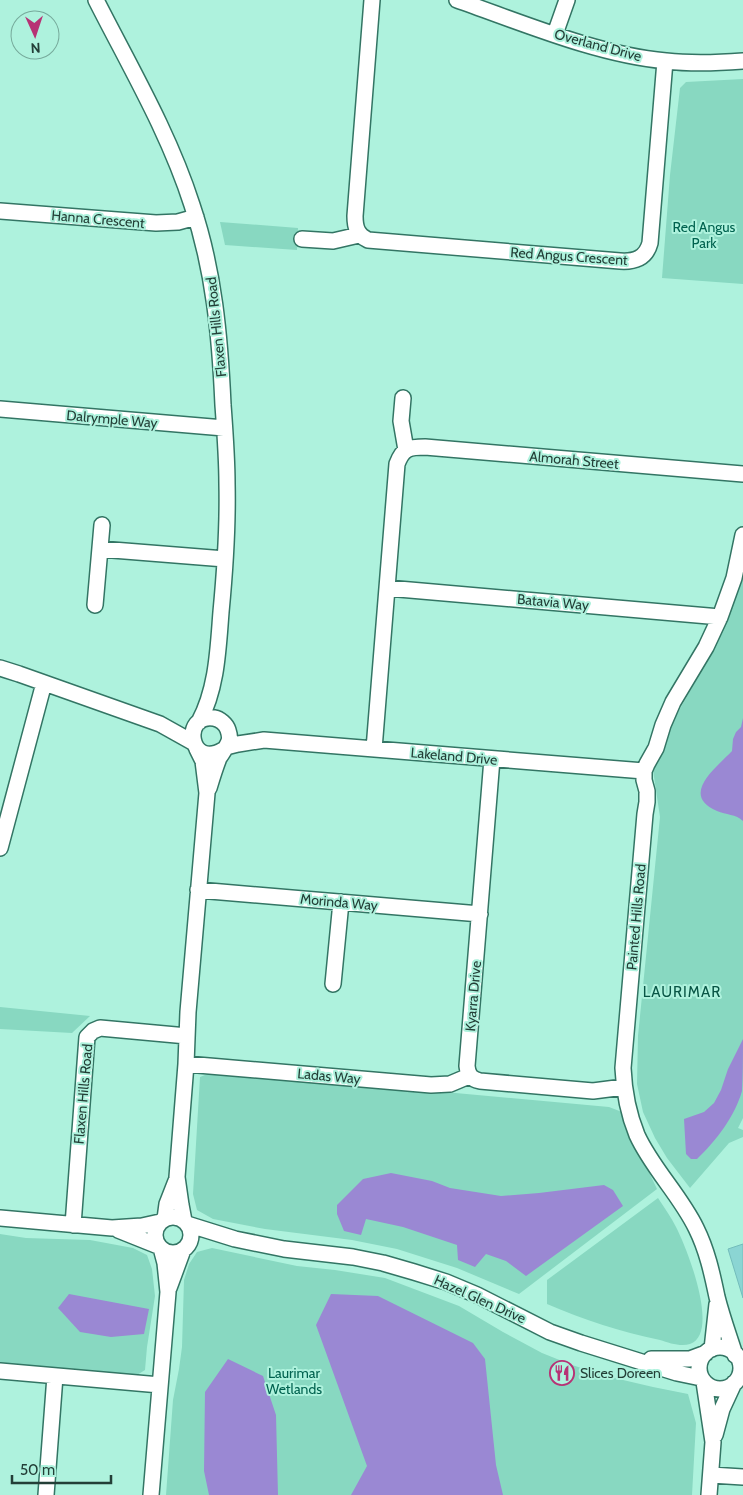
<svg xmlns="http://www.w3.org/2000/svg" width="743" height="1495" font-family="Cabin,sans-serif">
<rect width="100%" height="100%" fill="#aef2dd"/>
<path fill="#88d8c1" d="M743,79V284L662,278L670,175L680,88L686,82Z
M220,222L298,228L297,250L225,245Z
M743,574V1118L738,1128L743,1130V1137L729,1143L690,1188L667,1158L655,1138L643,1112L637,1084L638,1036L660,817L653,770L664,748L673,721L715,647L731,609Z
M0,1007L90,1016L72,1033L0,1029Z
M215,1071L609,1107L622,1112L635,1148L646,1166L657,1189L519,1294L457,1268L397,1249L352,1240L265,1229L213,1219L197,1210L193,1194L200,1077Z
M658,1198C664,1207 671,1217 676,1227C686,1246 721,1333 690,1344C681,1347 669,1343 660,1340C621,1332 584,1320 547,1304V1280Z
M0,1234L26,1238L90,1240L133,1248L147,1255L152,1269L155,1296L147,1347L145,1370L137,1375L0,1363Z
M212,1248L297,1266L335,1270L385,1278L459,1306L503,1332L542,1353L572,1365L606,1376L653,1387L688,1394L696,1423L692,1495H166L173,1400L179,1369L182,1347L184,1280L189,1264L197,1252Z"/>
<path fill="#9a88d3" d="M743,718V821C736,814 726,815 717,811C679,795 717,767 732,751L733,739L736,732L741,727Z
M743,1039C743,1052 743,1080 742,1091C735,1116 716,1141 697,1159H691L686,1154L684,1119L704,1112L714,1103L721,1090L728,1069Z
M391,1173L432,1181L450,1188L501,1196L539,1193L604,1185L613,1190L623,1206L526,1276L506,1261L486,1254L475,1267L458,1260L457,1245L403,1227L366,1219L361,1235L344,1231L337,1214V1205L363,1179Z
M69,1294L149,1309L144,1334L111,1337L80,1332L58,1308Z
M331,1294L378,1296L473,1343L485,1359L496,1465L503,1495H351L367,1466L316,1325Z
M228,1359L263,1376L276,1415L278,1495H209L204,1471L205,1392Z"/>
<path fill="#8bd5d3" stroke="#73bcbb" d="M743,1244V1298L728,1249Z"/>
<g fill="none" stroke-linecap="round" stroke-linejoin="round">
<defs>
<path id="minor" d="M96,0C130,67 169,133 192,205C214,270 220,337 223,405C225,432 227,458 227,484C228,527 225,570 221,612C218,650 217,688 199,722
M372,0L355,216C355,227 357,235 368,240L620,261C635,262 646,258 650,243L665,61
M457,0C523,23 598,55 666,61C692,64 717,63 743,61
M555,34L567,0
M0,211L156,223L178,222L196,217
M302,239L333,241L359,235
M403,398L401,421L406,450
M0,409L224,428
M100,549L225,559
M387,588L720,617
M95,605L102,525
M0,668L19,674L160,724L194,743
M226,747L238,744L264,740L644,771
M374,749L397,464C403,448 409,447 425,447L743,474
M492,759L467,1066C468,1075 471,1079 480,1081L593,1091L624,1087
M209,788C212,778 215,768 219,758C222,753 227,747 229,741C230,738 229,733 228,730C226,724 220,719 214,718C181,713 189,770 223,750
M0,848L44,683
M198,890L480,914
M333,984L341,902
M186,1064L431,1085L450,1084L469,1076
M155 1235a18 18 0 1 1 36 0a18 18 0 1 1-36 0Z
M0,1218L112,1228L142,1226L160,1222
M165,1219L167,1204L176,1181
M184,1221L181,1205L177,1177L186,1064L188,1012L207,793L203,761L197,749
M187,1224L235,1239L284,1249L353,1257L383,1263L414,1272L446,1282L477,1295L550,1332L581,1343L677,1373L701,1378
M73,1225L87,1037L93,1031L100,1028L187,1036
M118,1230L158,1246
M169,1288L183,1250
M699 1368a21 21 0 1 1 42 0a21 21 0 1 1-42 0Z
M712,1349L717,1304
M735,1355C729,1336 722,1317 717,1297C712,1273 707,1250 696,1228C680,1195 652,1168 637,1135C628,1113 624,1091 623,1068L645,814L647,802V791L644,780V771L647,764L656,748L663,725L673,702L706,647L720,617L734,578L743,535
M651,1359H690L706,1353
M0,1371L160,1385
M704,1382L713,1442L709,1495
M715,1435L722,1409L734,1383
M711,1475L743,1477
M46,1495L55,1376
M151,1495L168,1292L165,1263L161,1248"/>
</defs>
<use href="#minor" stroke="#337564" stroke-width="18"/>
<use href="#minor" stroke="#fff" stroke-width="15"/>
</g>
<defs>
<symbol id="restaurant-ring" viewBox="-11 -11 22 22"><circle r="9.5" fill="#aef2dd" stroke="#b73275" stroke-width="1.5"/><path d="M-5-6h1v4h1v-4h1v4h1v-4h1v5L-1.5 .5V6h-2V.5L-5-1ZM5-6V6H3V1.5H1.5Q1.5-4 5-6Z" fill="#b73275"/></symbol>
</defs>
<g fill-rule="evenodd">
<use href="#restaurant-ring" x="548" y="1359" width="28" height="28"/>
</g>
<g text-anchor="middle" stroke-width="4" stroke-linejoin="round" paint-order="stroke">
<g font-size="14" fill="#233f37" stroke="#aef2dd">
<text transform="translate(598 45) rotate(15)" y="5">Overland Drive</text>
<text transform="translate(98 219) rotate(5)" y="5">Hanna Crescent</text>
<text transform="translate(569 256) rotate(4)" y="5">Red Angus Crescent</text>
<text transform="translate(216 327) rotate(-96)" y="5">Flaxen Hills Road</text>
<text transform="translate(112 419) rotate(5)" y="5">Dalrymple Way</text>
<text transform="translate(574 460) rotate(5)" y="5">Almorah Street</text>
<text transform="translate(553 602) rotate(5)" y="5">Batavia Way</text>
<text transform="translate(454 756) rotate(5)" y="5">Lakeland Drive</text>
<text transform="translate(339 902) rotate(5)" y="5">Morinda Way</text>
<text transform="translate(636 917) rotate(-85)" y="5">Painted Hills Road</text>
<text transform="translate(473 996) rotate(-85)" y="5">Kyarra Drive</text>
<text transform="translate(329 1076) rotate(5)" y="5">Ladas Way</text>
<text transform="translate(83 1094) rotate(-85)" y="5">Flaxen Hills Road</text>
<text transform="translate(480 1299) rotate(24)" y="5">Hazel Glen Drive</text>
</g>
<g font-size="14" fill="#00624f" stroke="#aef2dd">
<text x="704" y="232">Red Angus<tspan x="704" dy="16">Park</tspan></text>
<text x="294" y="1378">Laurimar<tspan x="294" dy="16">Wetlands</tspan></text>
</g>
<g font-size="14" fill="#233f37" stroke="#aef2dd" text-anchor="start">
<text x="580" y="1378">Slices Doreen</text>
</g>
<g font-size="15" letter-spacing="1" fill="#085545" stroke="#aef2dd">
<text x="682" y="997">LAURIMAR</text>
</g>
</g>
<g transform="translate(35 35) rotate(177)"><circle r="24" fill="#aef2dd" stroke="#76aa9b"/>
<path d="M0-4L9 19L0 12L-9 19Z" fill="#b73275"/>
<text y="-8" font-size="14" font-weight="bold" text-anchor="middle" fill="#233f37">N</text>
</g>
<path d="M12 1475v8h99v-8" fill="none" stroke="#233f37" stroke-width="2.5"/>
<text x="20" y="1475" font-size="15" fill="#233f37" stroke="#aef2dd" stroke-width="4" paint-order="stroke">50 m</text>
</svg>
